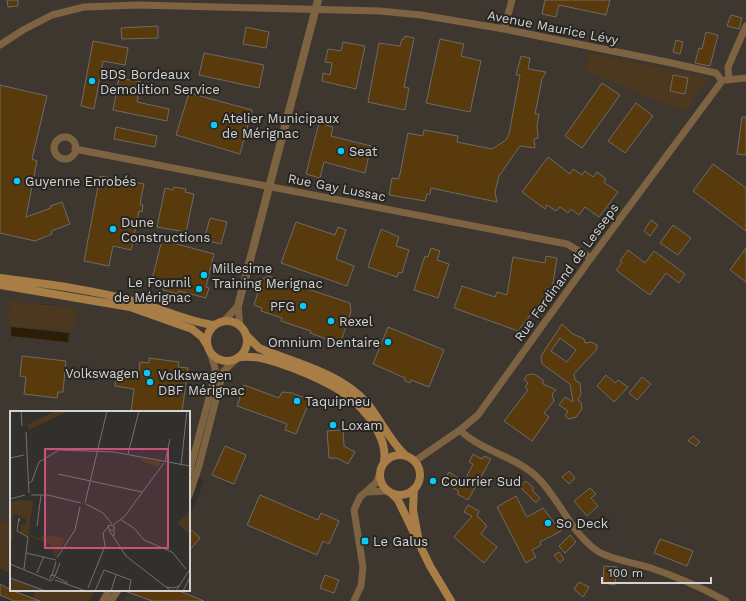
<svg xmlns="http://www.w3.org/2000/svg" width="746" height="601" font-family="'Work Sans',sans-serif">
<rect width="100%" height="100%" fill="#32302d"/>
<path fill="#3e372f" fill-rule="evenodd" d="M0,0H746V601H123L130,590H189V513L195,506L204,480L189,477V412H11V523L0,522ZM27,304H54L8,326Z"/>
<path fill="#4b381f" d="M589,53L706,77L707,79L686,112L585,71Z
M10,300C32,306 54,304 76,308L75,331L8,326Z
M0,522L11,523V573L0,569Z
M35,590H95L90,601H33Z"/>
<path fill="#2d1d06" d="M11,327L69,333L68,342L11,336Z"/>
<path fill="#593a0c" stroke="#6d6a67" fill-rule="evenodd" d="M7,0H18V6L8,7Z
M545,0H610L606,15L559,5L556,17L542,14Z
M731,15L742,18L739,29L727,26Z
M158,26V38L122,39L121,28Z
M246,27L269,32L266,48L243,44Z
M706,32L718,35L710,66L695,63L699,48L702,49Z
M405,36L414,38L404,87L409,88L405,110L368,102L379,43L400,46L402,39H404Z
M440,39L464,44L461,56L481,61L470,112L426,103Z
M676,40L683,42L680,54L673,52Z
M93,41L128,48L125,65L103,61L94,109L81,106Z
M343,42L365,46L356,89L322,81L323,73L330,75L332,63L325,62L328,49L341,51Z
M204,53L264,65L259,88L199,75Z
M521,56L530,58L528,69L546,72L542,79L535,114H539L537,125L538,138L534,139L535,148L520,146L499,176L495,192L497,202L431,188L430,194H427L425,201L389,195L392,178L398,179L400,174L408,133L423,136L424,130L458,136L457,142L492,149L506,140L509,134L520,75H516Z
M673,75L688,78L685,94L670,91Z
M119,78L141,82L137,102L169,109L167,121L113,110Z
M602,83L620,95L582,148L565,136Z
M0,85L47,96L32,159L37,161L26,217L51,208L50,206L62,202L70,224L51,231L52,234L35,241L0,233Z
M189,93L252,110L240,154L176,135Z
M636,103L653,116L625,153L608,141Z
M742,117H746V155L737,154Z
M319,123L333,127L331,136L371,146L365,173L324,162L320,178L306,174Z
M116,127L157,136L155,147L114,139Z
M548,157L570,174L573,169L582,175L585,171L593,177L597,172L606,179L604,182L618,192L599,217L585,207L579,215L571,209L568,213L560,207L556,211L547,205L545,209L522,192Z
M713,164L746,188V231L693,191Z
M100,176L144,184L140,204L143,205L142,212L139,211L134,236L139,237L137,244L133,243L131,250L113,246L109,266L84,261Z
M174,187L186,189L185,192L194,194L186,232L157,227L165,188L173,190Z
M210,218L227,222L221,244L204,240Z
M651,220L658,225L650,236L644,231Z
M296,222L335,235L338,227L346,230L336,259L354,266L347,286L281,263Z
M673,225L691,238L678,255L660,243Z
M381,229L399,237L396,246L409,250L402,273L399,272L397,277L368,267Z
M162,240L214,254L206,287L209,288L206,298L179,291L178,294L163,290L165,283L152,279Z
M431,248L440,251L437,260L449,264L438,298L414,290L425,256L428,257Z
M746,248V282L730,270Z
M628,250L645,263L654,251L685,274L679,283L666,273L650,295L617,271V269L622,262L620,261Z
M546,256L557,258L552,289L546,288L544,298L518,331L454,308L462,286L495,297L497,292L507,295L513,257L545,263Z
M268,276L350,303L351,312L340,344L310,333L311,331L281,321L282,318L261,311L262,308L254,305L262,279Z
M562,324L573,334L584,339L585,343L591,342L597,345V349L574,374L575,380L580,383L581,394L578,400L581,402L582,409L576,417L569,419L565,416L568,411L559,405L565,397L573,402L570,384L542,364L541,356ZM560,338L576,350L567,362L551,351Z
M388,327L444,350L429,387L411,380L410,383L404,380L405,378L373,364Z
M22,356L66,361L63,392H58L57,398L24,394L26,377L20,376Z
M149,358L179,362L178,367L188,368L182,412H131L134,389L115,386L116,375L138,378L140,362L149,363Z
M534,374L543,380V384L556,390L552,394L554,401L544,413L549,417L532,441L504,421L528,390L525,387L528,383L524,380L527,375Z
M606,375L615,383L618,380L628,387L614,402L597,386Z
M642,377L651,384L637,400L629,393Z
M244,385L279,398L282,392L292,393L310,400L296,434L285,430L287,424L237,406Z
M343,430L344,446L355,452L348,464L337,458H329L327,431Z
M693,436L700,442L696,446L688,441Z
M225,446L246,455L234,484L212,475Z
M473,454L482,459L484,456L491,459L468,500L457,494L459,492L444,481L449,472L464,482L473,464L469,462Z
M569,471L575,478L569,484L562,477Z
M526,481L534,488L532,490L540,498L536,503L520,487Z
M590,488L596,494L591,498L598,506L587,516L574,501Z
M260,495L318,520L321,513L339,521L329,544L323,541L317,555L247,525Z
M516,496L527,517L543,508L561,531L540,542L541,545L532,550L536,557L526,563L497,507Z
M468,505L479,511L477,516L487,526L481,534L497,547L484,563L454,537L472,516L464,512Z
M189,528L200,538L189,551Z
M570,535L576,542L565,553L559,546Z
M660,539L693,551L687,566L654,553Z
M559,552L564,559L560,563L554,555Z
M604,566L617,567L615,585L603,583Z
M325,575L339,580L334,593L320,588Z
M579,582L589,587L583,597L574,589Z
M0,584L11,590L40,601H14L0,595Z
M177,590L204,601H152L125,591Z"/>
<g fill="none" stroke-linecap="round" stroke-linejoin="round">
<path stroke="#7d6341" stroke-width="7" d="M504,29L512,0
M0,45L23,30L52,15L84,7L138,5L380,11L421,15L504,29L667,62L716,73L722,81
M729,79L728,67L746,26
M726,80L746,78
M54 148a11 11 0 1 1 22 0a11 11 0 1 1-22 0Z
M75,149L567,244L591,258
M238,306L240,326
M223,322L238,306
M460,430C481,451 515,456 537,477C560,499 571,534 599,552C611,559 634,563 648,567C675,576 701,587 726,601
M415,461L460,430L478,415L591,258L722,81
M189,474L215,375V368L210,352
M367,492L388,491
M189,496L199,466L223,372L235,360
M103,601L109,590
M111,601L118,590
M354,601L361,586L363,567L354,510L360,497L376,483L380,473"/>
<path stroke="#7d6341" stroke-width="8" d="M238,306L318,0"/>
<path stroke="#a87e46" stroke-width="8" d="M0,278C44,284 90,289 133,301C158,307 191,323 215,325
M0,285L130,307L192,329L202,337L207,345
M207 341a20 20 0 1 1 40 0a20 20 0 1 1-40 0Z
M246,335L259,348L266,351C301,364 342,375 367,403C381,420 389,440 405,455
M240,357C259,355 275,362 293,368C326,381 357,395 376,428C382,439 386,449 384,462
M380 475a20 20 0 1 1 40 0a20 20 0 1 1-40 0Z
M414,489L413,510L418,537
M391,493L398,500L430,566L451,601"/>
</g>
<g fill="#0acafa" stroke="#282623" stroke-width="1.5">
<circle cx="92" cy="81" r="4"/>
<circle cx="214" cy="125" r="4"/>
<circle cx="341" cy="151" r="4"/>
<circle cx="17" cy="181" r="4"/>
<circle cx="113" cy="229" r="4"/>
<circle cx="204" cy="275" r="4"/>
<circle cx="199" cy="289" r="4"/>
<circle cx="303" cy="306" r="4"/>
<circle cx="331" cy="321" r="4"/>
<circle cx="388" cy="342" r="4"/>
<circle cx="147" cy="373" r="4"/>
<circle cx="150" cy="382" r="4"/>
<circle cx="297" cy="401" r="4"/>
<circle cx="333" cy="425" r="4"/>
<circle cx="433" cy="481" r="4"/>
<circle cx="548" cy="523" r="4"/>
<rect x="361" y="537" width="8" height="8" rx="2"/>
</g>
<g text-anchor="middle" stroke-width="4" stroke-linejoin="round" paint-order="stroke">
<g font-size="13" fill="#d5d3d1" stroke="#282623">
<text transform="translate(553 27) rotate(11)" y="5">Avenue Maurice Lévy</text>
<text transform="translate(337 187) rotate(11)" y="5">Rue Gay Lussac</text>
<text transform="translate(566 272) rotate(-54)" y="5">Rue Ferdinand de Lesseps</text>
</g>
<g font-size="13" fill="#d5d3d1" stroke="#282623" text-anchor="start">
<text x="100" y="79">BDS Bordeaux<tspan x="100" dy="15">Demolition Service</tspan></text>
<text x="222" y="123">Atelier Municipaux<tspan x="222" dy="15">de Mérignac</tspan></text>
<text x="349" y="156">Seat</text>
<text x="25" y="186">Guyenne Enrobés</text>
<text x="121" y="227">Dune<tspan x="121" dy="15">Constructions</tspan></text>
<text x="212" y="273">Millesime<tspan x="212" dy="15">Training Merignac</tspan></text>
<text x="191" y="287" text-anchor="end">Le Fournil<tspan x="191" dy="15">de Mérignac</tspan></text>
<text x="295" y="311" text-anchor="end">PFG</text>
<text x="339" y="326">Rexel</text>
<text x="380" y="347" text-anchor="end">Omnium Dentaire</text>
<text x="139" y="378" text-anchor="end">Volkswagen</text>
<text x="158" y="380">Volkswagen<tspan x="158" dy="15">DBF Mérignac</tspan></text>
<text x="305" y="406">Taquipneu</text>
<text x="341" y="430">Loxam</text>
<text x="441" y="486">Courrier Sud</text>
<text x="556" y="528">So Deck</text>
<text x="373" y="546">Le Galus</text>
</g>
</g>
<g transform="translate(10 411)">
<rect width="180" height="180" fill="#32302d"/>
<path d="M45,0H58L19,19L17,14ZM132,47L151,51L148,57L131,50ZM10,89L23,90L19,123L31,128V124L55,127L47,145L44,146L41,134L10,121L11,114L16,113V108L4,103L2,108L3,126L0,132V91ZM180,100V121H177L167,112ZM0,167L34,180H0Z" fill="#4b381f"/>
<path fill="none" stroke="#73716f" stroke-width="1" d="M11,0L12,15M16,21L19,82M118,43L129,0M0,47L14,44M155,51L160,28M171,54L177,0M48,63L132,81M18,73L22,70L29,51L49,39L104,41L180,55M21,84H38L71,92M0,88L15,84M75,92L97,0M76,93L93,102L102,113M111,109L124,117L134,129L162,141L176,158M10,110L9,107L7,120L18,126L14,158M103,114L114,106L154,52M27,115L31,84M99,119L116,145L161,180M103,119H99L98,114L104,115V125M16,142L46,149M47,147L65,119L70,96M0,153L41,170L45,165L41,164L40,168M27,162L34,145M42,164L46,151M45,165L50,152M46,166L58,172M0,167L36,180M45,169L76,180M156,176L164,177L169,175M78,177L95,135L93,122L98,116M85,180L94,159L121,169L119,180M101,180L106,164M166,180L180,158M173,180L180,166"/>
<path fill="#c8507e" fill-opacity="0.15" stroke="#c8507e" stroke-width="2" d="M35,38H158V137H35Z"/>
<rect width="180" height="180" fill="none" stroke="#d5d3d1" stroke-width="2"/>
</g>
<path d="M602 577v6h109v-6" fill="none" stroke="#d5d3d1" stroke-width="2"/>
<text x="608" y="577" font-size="12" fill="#d5d3d1" stroke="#282623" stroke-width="3" paint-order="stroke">100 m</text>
</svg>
